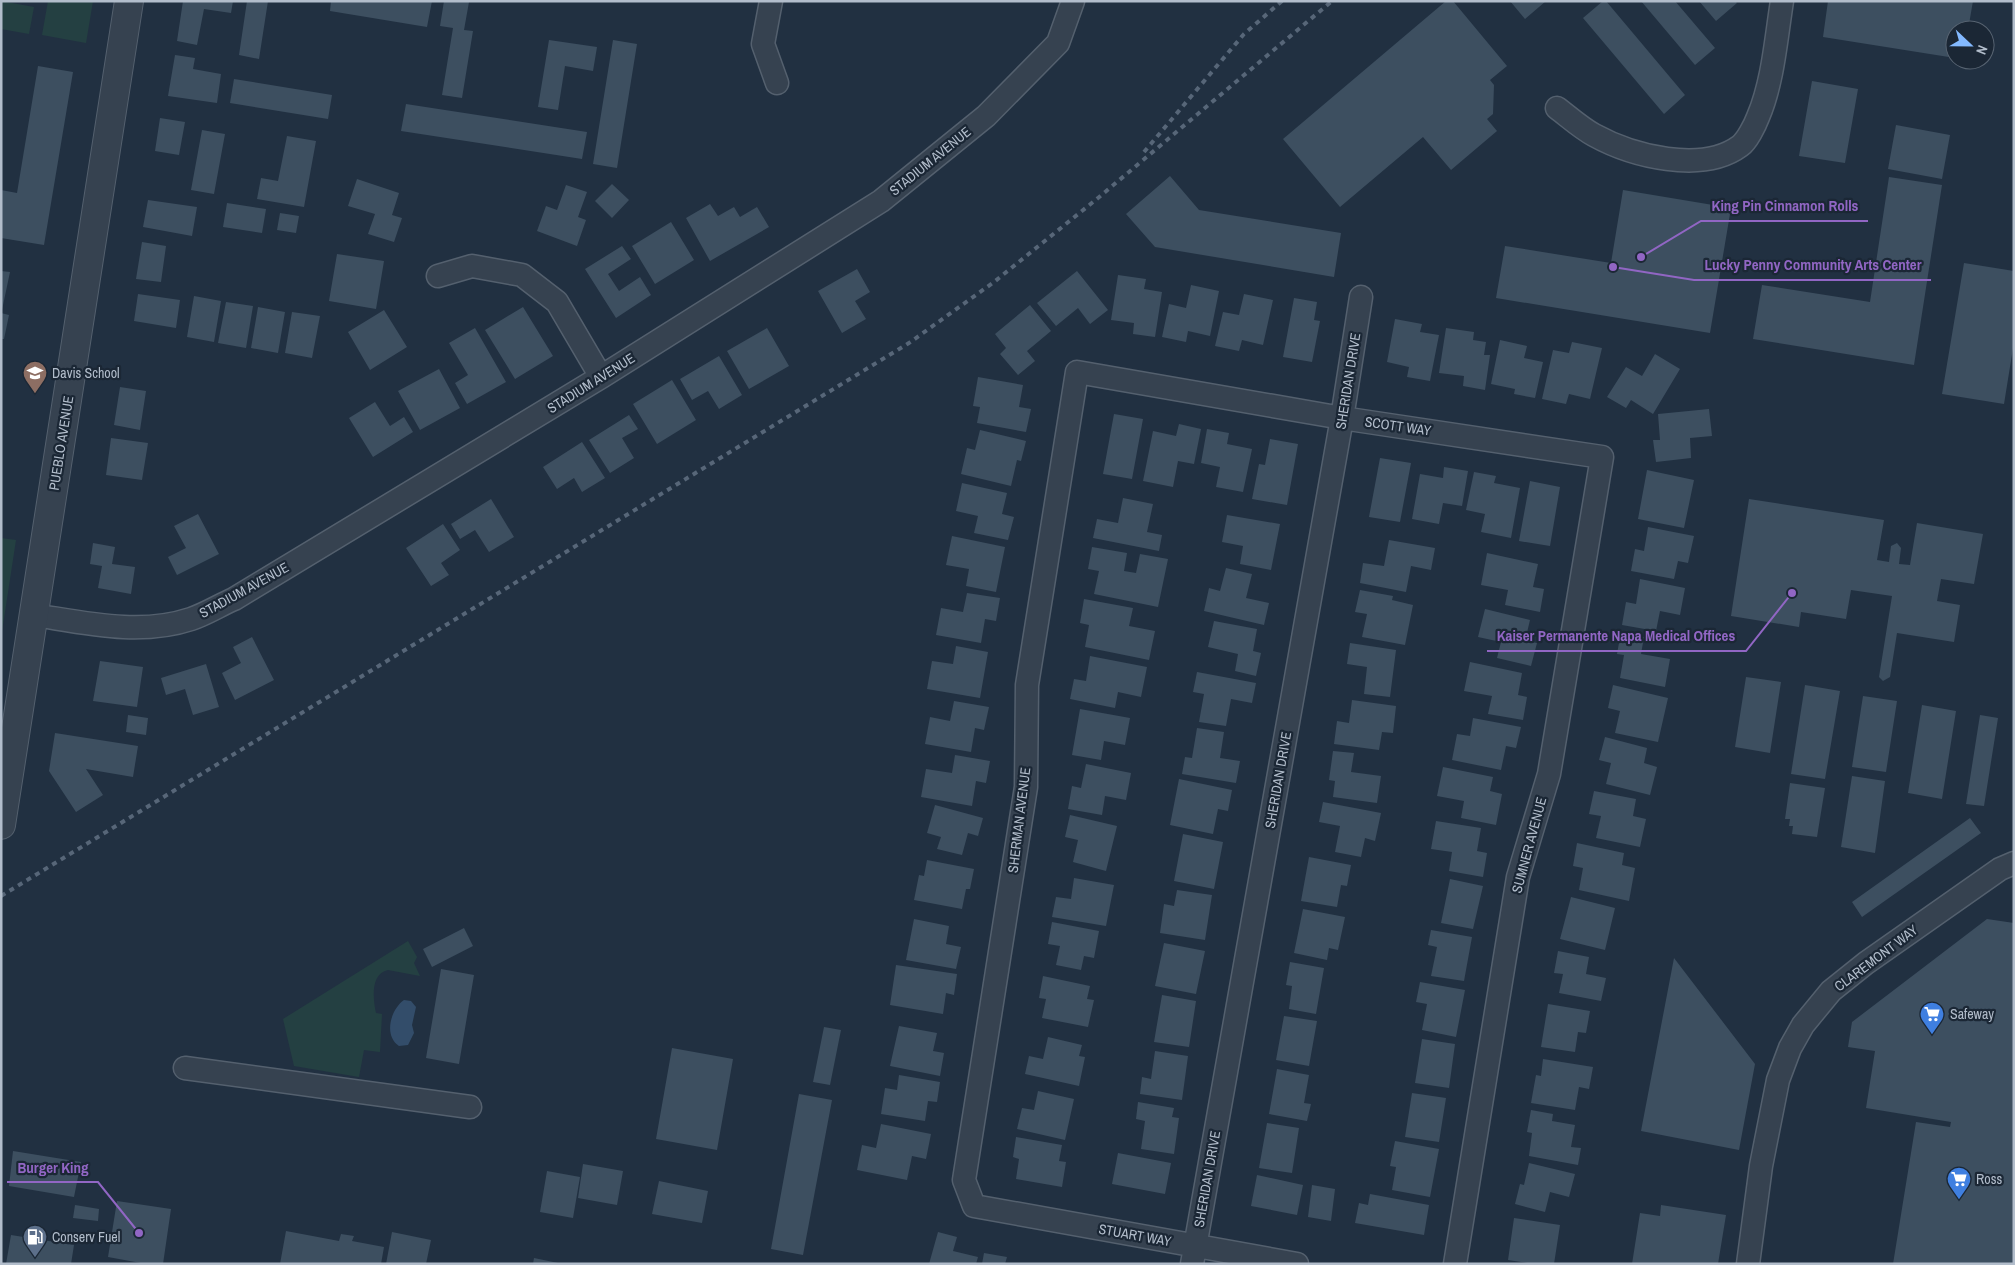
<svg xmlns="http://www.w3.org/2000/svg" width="2015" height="1265" font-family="'Archivo Narrow',sans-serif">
<rect width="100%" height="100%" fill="#213041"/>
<path fill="#244042" d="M1,1L34,7L29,34L1,29Z
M48,1H93L86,43L42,35Z
M1,538L16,540L1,638Z
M408,941L417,957L414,963L420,976L388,970C370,974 373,999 376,1013L382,1014L380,1052L364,1050L359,1077L294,1066L283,1019Z"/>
<path fill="#334d6a" d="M404,1000L411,1001L416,1007L412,1025L414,1033L408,1045L399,1046C383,1035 391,1009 404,1000Z"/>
<path fill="#3d4f60" d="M183,1H233L231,13L204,9L197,45L177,41Z
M247,1H268L259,59L239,55Z
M331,1H432L427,27L330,11Z
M444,1L469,2L464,30L473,31L462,98L442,95L453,28L440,26Z
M1446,1H1453L1507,66L1490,80L1494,85L1493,114L1487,119L1497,131L1451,170L1423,137L1340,207L1283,139Z
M1510,1H1546L1525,19Z
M1603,1H1606L1685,95L1664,114L1583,18Z
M1641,1H1675L1715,48L1695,65Z
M1699,1H1735L1737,3L1716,21Z
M1828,1H1973L1968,30H1955V58L1823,37Z
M549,40L597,47L593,71L565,66L558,110L538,107Z
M613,40L637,44L617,168L593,164Z
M175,55L195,58L193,69L221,74L217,103L168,96Z
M38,66L73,72L44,245L1,238V190L17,193Z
M234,79L332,95L328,119L230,103Z
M1812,81L1858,89L1845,163L1799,156Z
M406,104L587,132L582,159L401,131Z
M160,118L185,122L179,155L155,151Z
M1896,125L1950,135L1942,179L1888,169Z
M202,130L225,134L214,194L191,190Z
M287,136L316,141L304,207L257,199L261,178L278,181Z
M1170,176L1199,210L1341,233L1334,277L1155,247L1126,214Z
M1889,177L1942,185L1914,365L1753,339L1762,285L1870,302Z
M357,179L399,193L392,215L402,218L394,242L368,234L375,214L348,206Z
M612,184L629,200L612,218L595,201Z
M566,185L587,192L578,217L586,220L577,246L537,231L546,206L557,210Z
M1623,190L1731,208L1710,333L1496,298L1505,246L1611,263Z
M148,200L197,207L192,236L143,227Z
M227,203L266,209L262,233L223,227Z
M710,204L718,216L734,207L740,217L757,207L769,227L710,261L686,218Z
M280,213L299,216L296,233L277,230Z
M671,222L694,260L655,284L632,246Z
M142,242L166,246L161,282L136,279Z
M622,246L631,259L608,274L619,291L640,277L651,295L616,318L585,269Z
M337,254L384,261L376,309L329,301Z
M1964,263L2014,271V342L2004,404L1942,394Z
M857,269L870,292L855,301L866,319L842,333L818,291Z
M1,271L10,272L2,310H1Z
M1077,271L1108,310L1090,324L1078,308L1056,326L1037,303Z
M1118,275L1146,279L1144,289L1162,292L1155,337L1133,334L1134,323L1111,320Z
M1191,285L1219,291L1210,336L1188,331L1186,342L1162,337L1169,304L1186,308Z
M138,294L180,300L176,328L134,321Z
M1244,294L1273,300L1263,345L1242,340L1239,351L1215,346L1223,312L1239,315Z
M194,296L221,301L214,342L187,337Z
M1294,298L1317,302L1314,320L1320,321L1312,362L1283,357Z
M226,302L253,306L246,348L218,343Z
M1030,305L1051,331L1027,351L1035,361L1018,375L1000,354L1006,348L995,334Z
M258,307L285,312L278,353L251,348Z
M523,307L553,356L515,379L485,330Z
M384,310L407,347L370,370L348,332Z
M292,312L320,316L312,358L285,353Z
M1,313L9,315L4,339H1Z
M1395,319L1422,324L1420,332L1439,335L1430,381L1407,377L1409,367L1387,362Z
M475,328L506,382L467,404L455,383L468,375L449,343Z
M767,328L789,366L749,389L727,351Z
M1446,328L1474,332L1473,340L1486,342L1484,355H1490L1485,390L1463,386L1464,376L1439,373Z
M1500,340L1527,346L1524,358L1543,362L1535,398L1514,394L1515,389L1491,384Z
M1572,342L1602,348L1590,399L1569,394L1566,404L1542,399L1553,350L1569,353Z
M1655,354L1680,369L1653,414L1631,400L1626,408L1607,397L1626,367L1642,376Z
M719,356L742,395L719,409L708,391L692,400L680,379Z
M439,369L460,408L420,430L398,391Z
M978,377L1023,385L1019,407L1031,409L1026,432L977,423L980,407L973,406Z
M672,380L696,420L657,444L633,404Z
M120,387L146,391L140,430L114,425Z
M375,402L390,426L404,417L413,432L373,457L349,418Z
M1709,409L1712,436L1690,438L1691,458L1656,462L1653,440H1660L1658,414Z
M1114,414L1143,419L1132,479L1103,474Z
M629,415L638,429L622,438L634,458L610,473L589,440Z
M1179,424L1201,429L1194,464L1178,461L1173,487L1143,481L1153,431L1176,436Z
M1207,429L1229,433L1227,444L1252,449L1243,492L1216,487L1220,467L1201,463Z
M980,430L1026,441L1021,461L1017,460L1011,486L961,474L967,448L975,450Z
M111,438L148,443L142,480L106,475Z
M1270,439L1298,444L1287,505L1252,499L1259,464L1265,465Z
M582,442L605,478L582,492L574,478L557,489L543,467Z
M1380,458L1411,463L1400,522L1369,517Z
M1444,467L1468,471L1462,506L1443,503L1439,524L1412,519L1420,474L1443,478Z
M1647,470L1694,480L1684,528L1638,519Z
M1474,472L1496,476L1494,483L1520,488L1511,538L1481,532L1485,514L1466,510Z
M1530,481L1560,487L1550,546L1519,541Z
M962,483L1007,493L1002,514L1014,517L1008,540L974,533L978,516L956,511Z
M1123,498L1153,504L1147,532L1162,535L1159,551L1093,538L1097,519L1118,523Z
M491,499L514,537L489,552L475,530L460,539L451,524Z
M1749,499L1884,520L1877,560L1889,562L1891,546L1897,543L1901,548L1899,564L1910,565L1917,523L1983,534L1974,584L1941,579L1937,601L1960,605L1954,642L1897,633L1890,677L1883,681L1879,677L1892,596L1851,590L1846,619L1801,612L1799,627L1731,616Z
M198,514L219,554L177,575L168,557L186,548L174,526Z
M1227,515L1280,524L1271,570L1240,564L1243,546L1222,542Z
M443,524L460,550L441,563L449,575L431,586L406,548Z
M1648,527L1694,536L1688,563L1678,561L1674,579L1631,571L1635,549L1644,551Z
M952,536L1005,547L996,592L966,586L969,569L946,565Z
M1389,540L1435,548L1431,570L1411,566L1406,592L1360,583L1363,563L1384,566Z
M93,543L115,547L112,564L135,567L131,594L98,588L102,566L90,564Z
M1092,547L1127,553L1124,571L1136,573L1140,554L1168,559L1158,607L1094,594L1099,571L1088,569Z
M1487,553L1538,564L1533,587L1544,589L1540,612L1505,605L1508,590L1481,585Z
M1226,568L1252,574L1246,598L1269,603L1264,625L1204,611L1209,588L1220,591Z
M1640,579L1685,588L1680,615L1660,611L1656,631L1622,625L1626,602L1636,604Z
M1360,590L1393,596L1392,600L1413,605L1405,645L1362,637L1367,614L1355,612Z
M967,593L1000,598L996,621L985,619L981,643L936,635L941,608L963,612Z
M1084,599L1133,608L1129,626L1155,631L1149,660L1085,647L1089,625L1080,623Z
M1485,609L1530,620L1525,641L1537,643L1531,666L1497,658L1501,642L1478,637Z
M1214,621L1257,629L1253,651L1261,653L1256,676L1235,671L1238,654L1208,647Z
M1621,632L1644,637L1641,654L1670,659L1665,687L1620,678L1624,655L1617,654Z
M252,637L274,680L235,700L222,673L241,663L233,647Z
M1350,643L1396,650L1390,697L1364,694L1367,667L1347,664Z
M956,646L988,652L980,698L927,689L932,661L953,664Z
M1090,656L1147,667L1141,697L1118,692L1115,708L1070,699L1074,679L1086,681Z
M100,661L143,667L137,707L93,701Z
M1470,662L1522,673L1518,695L1527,697L1523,720L1488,714L1492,696L1464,691Z
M206,664L219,707L193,715L185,689L166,695L161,678Z
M1197,672L1256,683L1252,703L1231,699L1226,726L1199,722L1204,694L1193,692Z
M1746,677L1781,682L1770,753L1735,747Z
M1613,685L1668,698L1658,742L1615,733L1620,711L1608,708Z
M1805,685L1840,691L1825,779L1791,774Z
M1863,696L1897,701L1886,772L1852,767Z
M1352,700L1396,706L1393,733L1382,732L1379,750L1334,744L1337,721L1349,723Z
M954,701L989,707L984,730L975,728L971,752L925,744L930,717L950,721Z
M1922,705L1956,711L1942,799L1908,793Z
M1080,709L1130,718L1125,745L1104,741L1101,760L1072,755Z
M128,715L148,718L146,735L126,732Z
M1980,715L1998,718L1984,806L1966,804Z
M1473,718L1521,727L1516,748L1506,746L1501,770L1452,760L1457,734L1470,736Z
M1197,728L1224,732L1220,758L1240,761L1236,783L1182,774L1185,757L1192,758Z
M55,733L138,746L133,777L86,769L103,795L76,812L49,771Z
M1605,737L1647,748L1644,763L1657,767L1650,795L1606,784L1611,763L1599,760Z
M1333,751L1354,753L1351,772L1381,776L1377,803L1333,797L1335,781L1329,780Z
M955,755L990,761L986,783L976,781L972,806L921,797L926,769L952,773Z
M1086,764L1131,773L1126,800L1105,796L1102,815L1068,809L1072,786L1081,788Z
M1443,767L1493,777L1490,791L1502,794L1496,825L1461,818L1464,801L1437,796Z
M1852,776L1885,781L1875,853L1841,847Z
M1179,779L1232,790L1228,811L1218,809L1213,834L1170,825Z
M1790,783L1825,788L1817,837L1792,834L1793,826H1789L1790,819H1785Z
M1594,791L1636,799L1633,816L1646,819L1640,847L1596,838L1601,816L1589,814Z
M1323,802L1381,813L1375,841L1365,838L1361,857L1335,852L1340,826L1319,822Z
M935,805L983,818L978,836L968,833L962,855L937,849L941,837L927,833Z
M1070,815L1117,826L1106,871L1073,862L1078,840L1065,837Z
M1970,818L1981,833L1862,917L1852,902Z
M1436,821L1481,828L1477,851L1487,853L1483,877L1449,871L1452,852L1431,849Z
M1183,834L1223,842L1214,889L1174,881Z
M1577,843L1624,853L1622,865L1635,868L1629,901L1579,890L1583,868L1573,866Z
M1309,857L1351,865L1347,886L1341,885L1337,907L1301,901Z
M927,860L974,869L970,889H966L962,909L914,900L919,875L924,876Z
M1074,878L1114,885L1106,926L1052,917L1056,897L1071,899Z
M1450,879L1483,886L1473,929L1441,923Z
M1177,890L1212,895L1205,940L1160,933L1164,904L1174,906Z
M1571,897L1615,908L1605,950L1560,939Z
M1303,909L1345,917L1338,950L1329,948L1327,960L1294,953Z
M914,919L949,926L946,944L961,947L956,969L906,960Z
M1987,919L2014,923V1264H1893L1916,1122L1950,1127L1951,1122L1866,1108L1875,1051L1848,1047L1852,1022Z
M1052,922L1099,931L1094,958L1084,956L1081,970L1056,965L1060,946L1048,944Z
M464,928L473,946L432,967L423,949Z
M1431,930L1472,937L1464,981L1431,976L1437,947L1428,945Z
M1164,943L1205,951L1196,994L1155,986Z
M1558,951L1589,957L1586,974L1606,978L1601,1001L1559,993L1563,974L1554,973Z
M1674,958L1755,1064L1739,1150L1641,1131Z
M1290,962L1324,968L1316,1014L1289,1009L1292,986L1286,985Z
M896,965L957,974L954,995L946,993L943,1014L890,1005Z
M441,969L474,975L459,1064L426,1058Z
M1043,976L1090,986L1087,999L1094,1000L1088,1027L1042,1018L1046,999L1039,998Z
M1420,982L1465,990L1456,1037L1422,1030L1427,1004L1416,1002Z
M1162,995L1196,1001L1189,1047L1154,1042Z
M1548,1004L1590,1011L1586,1033L1578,1032L1575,1052L1541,1047Z
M1284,1016L1317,1021L1309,1066L1276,1060Z
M899,1026L937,1033L933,1051L944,1053L940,1076L890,1066Z
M824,1027L841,1030L830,1085L813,1082Z
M1048,1037L1082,1045L1079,1056L1085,1057L1079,1086L1025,1074L1029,1056L1043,1059Z
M1422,1039L1455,1044L1449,1088L1415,1083Z
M672,1048L733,1059L717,1150L656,1139Z
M1155,1051L1188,1056L1182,1100L1140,1094L1142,1077L1151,1079Z
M1543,1059L1593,1067L1589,1089L1579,1087L1575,1110L1531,1103L1536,1075L1541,1076Z
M1277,1069L1309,1075L1304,1103L1311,1104L1307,1121L1269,1114Z
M899,1075L940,1082L937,1102L928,1101L925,1121L881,1114L885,1088L897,1090Z
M1038,1091L1074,1099L1065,1140L1017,1129L1022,1108L1034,1110Z
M1412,1093L1446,1098L1439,1142L1405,1137Z
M799,1094L832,1100L803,1255L771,1249Z
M1138,1102L1174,1108L1172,1117L1179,1118L1174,1154L1141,1149L1145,1121L1136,1119Z
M1531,1110L1553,1114L1552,1121L1575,1125L1571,1147L1581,1148L1578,1165L1529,1156L1532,1133L1527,1132Z
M1267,1123L1299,1128L1292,1173L1259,1168Z
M881,1124L931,1134L926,1159L912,1156L907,1180L857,1170L862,1145L876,1148Z
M1016,1137L1062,1145L1059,1161L1066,1162L1062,1187L1016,1179L1019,1159L1013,1157Z
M1395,1141L1439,1149L1430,1197L1392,1190L1396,1167L1390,1166Z
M13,1151L81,1162L74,1197L9,1186Z
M1118,1153L1171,1163L1165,1194L1112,1184Z
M1529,1163L1575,1174L1569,1197L1550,1192L1545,1212L1515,1204L1520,1184L1524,1185Z
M583,1164L623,1171L617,1205L578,1198Z
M547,1171L580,1177L573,1218L540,1212Z
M1257,1175L1303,1185L1297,1215L1251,1206Z
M659,1181L708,1191L702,1223L652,1214Z
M1312,1185L1335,1189L1331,1221L1308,1217Z
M1370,1194L1429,1205L1424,1235L1355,1223L1359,1203L1368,1205Z
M117,1201L171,1209L163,1264H146L108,1257Z
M75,1205L99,1209L98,1221L73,1218Z
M1661,1205L1726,1215L1718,1264H1632L1640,1213L1660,1216Z
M1514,1218L1560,1225L1554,1264H1534L1508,1260Z
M286,1231L339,1241L341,1234L354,1236L352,1241L384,1247L381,1264H280Z
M392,1232L431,1240L426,1264H386Z
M938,1232L957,1237L953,1251L978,1257L976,1264H929Z
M11,1235L74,1245L71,1264H6Z
M984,1253L1007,1257L1005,1264H982Z
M534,1258L558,1263V1264H533Z"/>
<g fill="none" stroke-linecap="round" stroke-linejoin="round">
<defs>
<path id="minor" d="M771,1L763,44L777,83
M1557,108C1569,117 1581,128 1594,135C1632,156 1702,174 1740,146C1747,141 1755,125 1758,117C1773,82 1776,39 1782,1
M438,276L472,266L522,275L557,302L601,377
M34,615C86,623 140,636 191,619C206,614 220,605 234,599L601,377L881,201L986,116L1058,43L1073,1
M185,1068L470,1107
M1192,1264L1342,418L1361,297
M1297,1264L974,1206L964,1180L1026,787L1027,685L1077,372L1342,418L1602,457L1549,774L1518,877L1455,1264
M1748,1264L1761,1166L1778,1080L1790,1048L1803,1025L1831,991L1866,963L2000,869L2014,863"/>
<path id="tertiary" d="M1,825L129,1"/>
</defs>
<use href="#minor" stroke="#54606e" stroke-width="25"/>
<use href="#tertiary" stroke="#54606e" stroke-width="30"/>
<use href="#minor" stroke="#364250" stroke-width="22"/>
<use href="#tertiary" stroke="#364250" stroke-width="28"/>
<path stroke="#576678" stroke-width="4" stroke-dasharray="5 5" stroke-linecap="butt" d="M1144,152L1244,34L1282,1
M1,896L909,343L994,282L1098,198L1332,1"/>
</g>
<defs>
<symbol id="school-pin" viewBox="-11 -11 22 30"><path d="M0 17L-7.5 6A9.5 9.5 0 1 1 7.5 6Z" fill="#8d6e63" stroke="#1b2735"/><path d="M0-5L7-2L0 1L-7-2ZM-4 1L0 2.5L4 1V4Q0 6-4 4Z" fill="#fff"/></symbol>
<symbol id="supermarket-pin" viewBox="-11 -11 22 30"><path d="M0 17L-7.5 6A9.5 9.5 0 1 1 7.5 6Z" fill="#3f7fe0" stroke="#1b2735"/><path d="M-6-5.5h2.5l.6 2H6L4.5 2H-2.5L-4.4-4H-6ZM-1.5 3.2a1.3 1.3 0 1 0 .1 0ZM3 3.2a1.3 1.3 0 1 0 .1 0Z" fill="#fff"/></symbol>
<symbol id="fuel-pin" viewBox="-11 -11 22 30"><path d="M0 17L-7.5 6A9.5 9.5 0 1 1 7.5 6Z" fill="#5c6f8a" stroke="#1b2735"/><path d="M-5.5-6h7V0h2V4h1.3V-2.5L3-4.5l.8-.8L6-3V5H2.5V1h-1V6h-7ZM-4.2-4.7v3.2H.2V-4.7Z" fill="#fff"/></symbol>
</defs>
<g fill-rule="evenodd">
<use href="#school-pin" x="21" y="359" width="28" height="38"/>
<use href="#supermarket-pin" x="1918" y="1000" width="28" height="38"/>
<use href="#supermarket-pin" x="1945" y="1165" width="28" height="38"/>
<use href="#fuel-pin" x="21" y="1223" width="28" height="38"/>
</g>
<g text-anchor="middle" stroke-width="4.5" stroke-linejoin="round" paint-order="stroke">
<g font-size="14" fill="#b2bdcb" stroke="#1b2735">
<text transform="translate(930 161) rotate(-39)" y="5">STADIUM AVENUE</text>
<text transform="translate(1348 381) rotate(-81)" y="5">SHERIDAN DRIVE</text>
<text transform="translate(591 383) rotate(-32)" y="5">STADIUM AVENUE</text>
<text transform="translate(1398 426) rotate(8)" y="5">SCOTT WAY</text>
<text transform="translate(61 443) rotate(-81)" y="5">PUEBLO AVENUE</text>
<text transform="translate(244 590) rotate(-29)" y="5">STADIUM AVENUE</text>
<text transform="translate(1278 780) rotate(-80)" y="5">SHERIDAN DRIVE</text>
<text transform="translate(1019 820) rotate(-83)" y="5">SHERMAN AVENUE</text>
<text transform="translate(1529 845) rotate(-75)" y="5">SUMNER AVENUE</text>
<text transform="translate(1876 958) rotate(-37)" y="5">CLAREMONT WAY</text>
<text transform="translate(1207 1179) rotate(-80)" y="5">SHERIDAN DRIVE</text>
<text transform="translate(1135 1235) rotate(10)" y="5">STUART WAY</text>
</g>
<g font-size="14" fill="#b2bdcb" stroke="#1b2735" text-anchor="start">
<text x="52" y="378">Davis School</text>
<text x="1950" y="1019">Safeway</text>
<text x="1976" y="1184">Ross</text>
<text x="52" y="1242">Conserv Fuel</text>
</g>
</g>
<path fill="none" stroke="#9166c4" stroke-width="2" d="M1641 257L1701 221H1868M1613 267L1694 280H1931M1792 593L1746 651H1487M139 1233L98 1182H7"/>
<g fill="#9166c4" stroke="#1b2735" stroke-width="2">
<circle cx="1641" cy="257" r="5"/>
<circle cx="1613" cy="267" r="5"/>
<circle cx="1792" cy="593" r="5"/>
<circle cx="139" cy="1233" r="5"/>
</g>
<g font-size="15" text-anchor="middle" font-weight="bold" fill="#9166c4" stroke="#1b2735" stroke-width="4.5" stroke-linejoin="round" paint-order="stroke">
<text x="1785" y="211">King Pin Cinnamon Rolls</text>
<text x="1813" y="270">Lucky Penny Community Arts Center</text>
<text x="1616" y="641">Kaiser Permanente Napa Medical Offices</text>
<text x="53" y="1173">Burger King</text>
</g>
<rect width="2015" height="1265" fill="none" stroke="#b2bdcb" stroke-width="5"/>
<g transform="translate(1970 45) rotate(112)"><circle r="24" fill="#1b2735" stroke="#576371"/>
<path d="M0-4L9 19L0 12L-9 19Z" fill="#83b9ff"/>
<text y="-8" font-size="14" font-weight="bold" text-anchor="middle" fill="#b2bdcb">N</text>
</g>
</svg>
